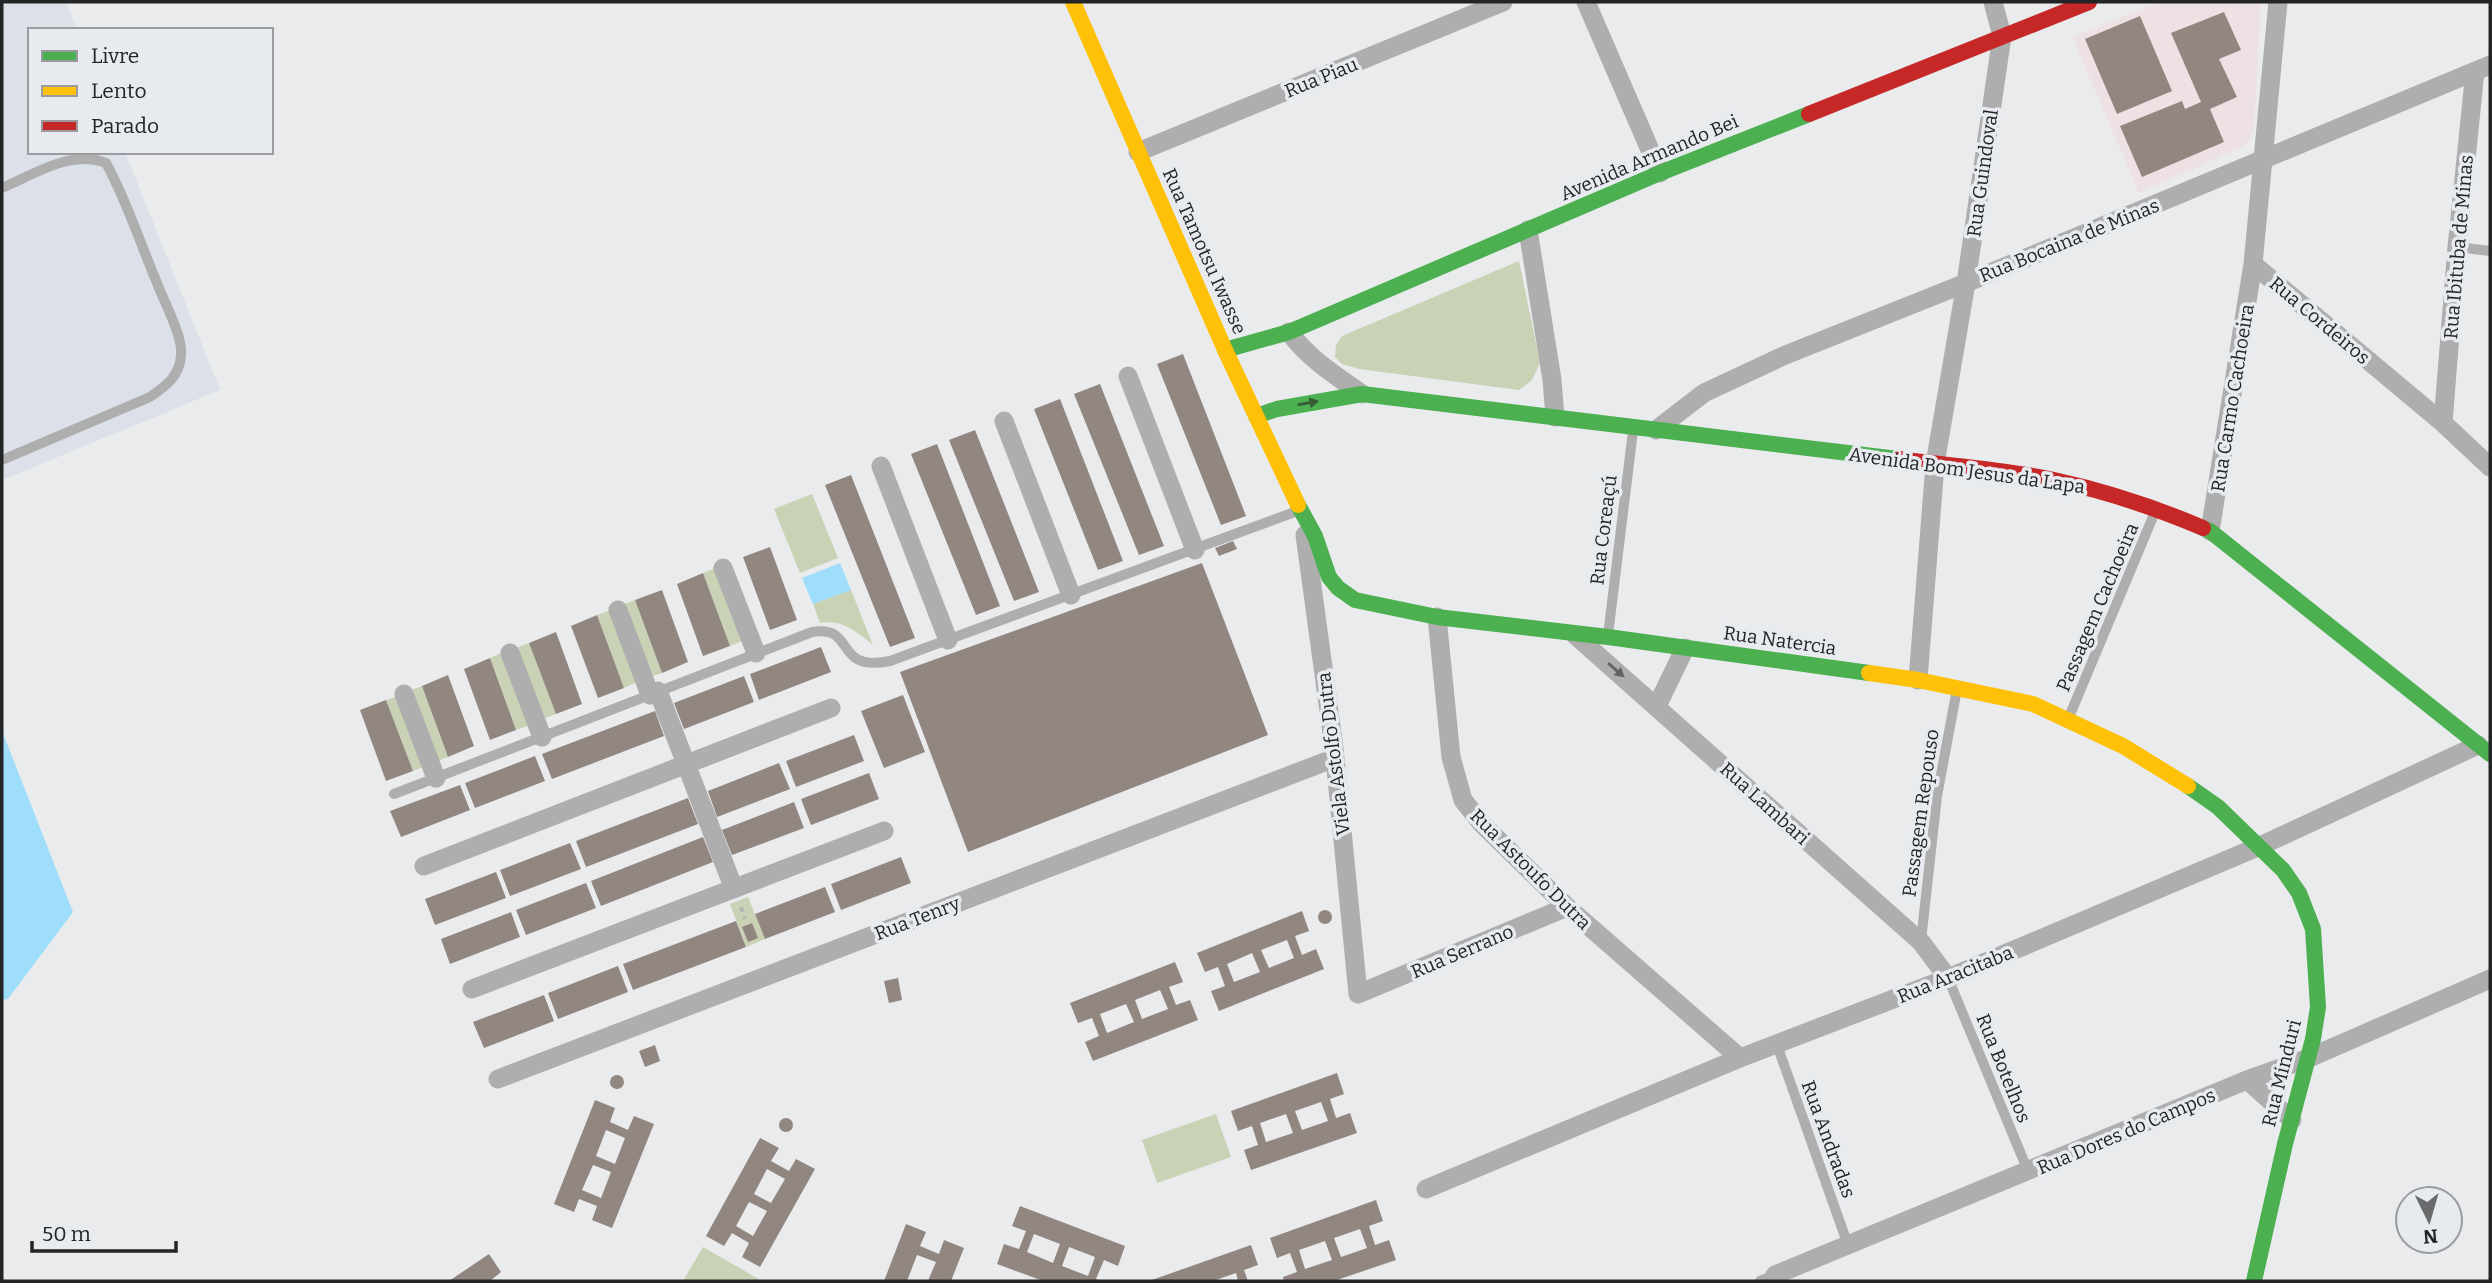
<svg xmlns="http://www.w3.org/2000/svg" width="2492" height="1283" font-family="Bitter,serif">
<rect width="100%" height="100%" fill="#e9ebed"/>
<path fill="#dce0e8" d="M2,2H66L77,30H30V152H125L220,390L2,480Z"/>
<path fill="#eee1e3" d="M2160,2H2261L2254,128L2251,138L2245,146L2139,193L2072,37Z"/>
<path fill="#cad2b5" d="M1519,261L1540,363L1532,380L1519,390L1359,369L1342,364L1335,357L1336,345L1342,336Z
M812,494L838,558L800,573L774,509Z
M715,568L742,641L730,646L703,573Z
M851,590L873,645C857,632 842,619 820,623L813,604Z
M635,600L662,673L649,677L622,605Z
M611,610L637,682L624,688L597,615Z
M529,643L556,714L543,719L516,648Z
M502,653L530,725L516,730L490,658Z
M422,686L448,757L435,762L408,691Z
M400,695L426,766L413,771L386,700Z
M748,897L765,939L746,947L730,904Z
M1216,1114L1231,1157L1157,1183L1142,1140Z
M703,1247L762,1281H683Z"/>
<path fill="#9edefa" d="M840,563L851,590L813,604L802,578Z
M2,731L73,912L8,999L2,1000Z"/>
<path fill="#928680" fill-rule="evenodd" d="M2224,12L2241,50L2219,59L2237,97L2210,109L2224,142L2142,177L2120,126L2182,101L2185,109L2201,102L2171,33Z
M2140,16L2172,91L2117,114L2085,39Z
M1183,354L1246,516L1221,525L1157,364Z
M1100,384L1164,546L1139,555L1074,394Z
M1060,399L1123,561L1098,570L1034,409Z
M975,430L1039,592L1014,601L949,440Z
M937,444L1000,606L976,615L911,454Z
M851,475L915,638L890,647L825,485Z
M1233,541L1237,549L1219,556L1215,548Z
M770,547L797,620L770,630L743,557Z
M1202,563L1268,735L968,852L900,672Z
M703,573L730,646L703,656L677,584Z
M662,590L688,662L662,673L635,600Z
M597,615L624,688L598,698L571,626Z
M556,632L582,704L556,714L529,643Z
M821,647L831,672L759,700L750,674Z
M490,658L516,730L490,740L464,669Z
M448,675L474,746L448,757L422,686Z
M744,676L754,702L684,729L674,703Z
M903,695L925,752L884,768L861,711Z
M386,700L413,771L386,781L360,710Z
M655,711L664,736L552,779L542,754Z
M854,735L864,761L796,787L786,761Z
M535,756L545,781L475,808L465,783Z
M779,763L790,789L717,817L708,791Z
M869,773L879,799L811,825L801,799Z
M460,785L470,810L401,837L390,811Z
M688,798L698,824L586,867L576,841Z
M794,802L804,828L732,855L722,830Z
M703,837L713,862L601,906L591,881Z
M570,843L581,869L510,896L500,870Z
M901,857L911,883L841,910L831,884Z
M496,872L506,898L435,925L425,899Z
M586,883L596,908L526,935L516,910Z
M825,887L835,912L765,939L755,914Z
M1318 917a7 7 0 1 1 14 0a7 7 0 1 1-14 0Z
M1302,911L1309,931L1295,936L1302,955L1316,949L1324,969L1219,1011L1211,991L1225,986L1218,967L1205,972L1197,953ZM1287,940L1294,958L1269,968L1261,950ZM1252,953L1260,972L1234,982L1227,964Z
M511,912L520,937L450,964L441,939Z
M736,921L746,947L633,990L623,964Z
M752,923L758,938L748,942L742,927Z
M1175,962L1183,982L1169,987L1176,1005L1190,1000L1198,1020L1093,1061L1085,1042L1099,1036L1092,1018L1078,1023L1070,1003ZM1160,990L1168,1009L1142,1019L1135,1000ZM1126,1004L1134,1022L1107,1033L1100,1014Z
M618,966L628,992L558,1019L548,993Z
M898,978L902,1000L889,1003L884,981Z
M544,995L554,1021L484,1048L473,1022Z
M655,1045L660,1061L645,1067L639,1051Z
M1337,1073L1344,1094L1330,1099L1336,1118L1350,1113L1357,1133L1251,1170L1244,1150L1258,1145L1252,1126L1238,1131L1231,1111ZM1321,1102L1328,1121L1302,1130L1295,1111ZM1286,1114L1293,1133L1266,1142L1260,1123Z
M610 1082a7 7 0 1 1 14 0a7 7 0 1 1-14 0Z
M595,1100L615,1108L610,1122L628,1130L634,1116L654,1124L612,1228L592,1220L597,1206L579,1199L574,1212L554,1204ZM606,1130L625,1138L615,1164L596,1156ZM593,1165L611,1172L601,1198L582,1190Z
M779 1125a7 7 0 1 1 14 0a7 7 0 1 1-14 0Z
M760,1138L779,1148L771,1161L789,1171L796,1159L815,1169L760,1267L742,1257L749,1243L732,1233L724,1246L706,1236ZM767,1169L785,1179L771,1203L754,1194ZM749,1202L767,1211L753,1236L736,1226Z
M1376,1200L1383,1221L1369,1226L1375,1245L1389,1240L1396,1260L1334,1281H1284L1283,1277L1297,1272L1290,1253L1277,1258L1270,1238ZM1360,1229L1367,1248L1341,1257L1334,1238ZM1325,1241L1332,1260L1305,1269L1299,1250Z
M1020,1206L1125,1246L1118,1266L1104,1260L1096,1279L1102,1281H1043L997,1264L1004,1244L1019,1249L1026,1231L1012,1226ZM1034,1234L1060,1244L1053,1263L1027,1252ZM1069,1247L1095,1257L1088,1276L1062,1266Z
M906,1224L926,1232L920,1246L939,1254L944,1240L964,1248L951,1281H928L936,1262L917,1255L907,1281H884Z
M1251,1245L1258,1265L1244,1270L1248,1281H1238L1236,1273L1213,1281H1149Z
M489,1254L501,1272L490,1281H449Z"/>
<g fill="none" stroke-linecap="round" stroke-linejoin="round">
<path stroke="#b1b1b2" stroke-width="3.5" stroke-dasharray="5 5" stroke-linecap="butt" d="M741,907L745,919"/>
<path stroke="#adaead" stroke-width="10" d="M2,188C33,175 71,149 106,163C127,201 140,243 157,283C164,302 183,336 181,355C180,376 166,386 150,397L2,460
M2457,247L2490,251
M1608,635L1633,431
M2069,717L2155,512
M394,794L812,632C857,624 832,673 890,661L1300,510
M1921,941L1937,796L1957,689
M1948,978L2028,1171
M1777,1045L1848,1245
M1760,1281L1775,1275L1776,1278"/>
<path stroke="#adaead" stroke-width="19" d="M1586,2L1660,173
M1138,152L1503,2
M1528,230L1552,380L1555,417
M2253,264L2443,423L2490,467
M1289,332C1309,359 1335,375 1362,394
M1128,376L1195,550
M1004,421L1071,595
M2443,423L2457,247L2475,71
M1656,430L1704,393L1783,356L1966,283L2490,65
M881,466L948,640
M2210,531L2253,264L2278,2
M1305,535L1334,748L1358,994L1567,907
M723,568L756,653
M618,610L650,695
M1437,617L1451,757L1463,800L1482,824L1567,907L1740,1058
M1575,635L1921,942L1948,978
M510,653L542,737
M1918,680L1935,464L1966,283L2002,36L1993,2
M658,691L734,889
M404,694L436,778
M1657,706L1685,648
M424,866L831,708
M472,989L884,831
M498,1079L1335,758
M2247,1080L2292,1120
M1426,1189L1740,1058L1948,978L2260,846L2478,745
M1775,1275L2247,1080L2309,1058L2490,979"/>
<path stroke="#4caf50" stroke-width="16" d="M1225,350L1289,332L1660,173L1809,114
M1256,416L1277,409L1362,394L1898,459
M1298,505L1315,536L1329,577L1338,588L1355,600L1437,617L1608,637L1869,673
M2203,528L2210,531L2490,754
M2188,786L2218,807L2283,870L2299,893L2313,929L2318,1007L2313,1039L2285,1144L2254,1281"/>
<path stroke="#ffc107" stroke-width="16" d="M1073,2L1225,350L1298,505
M1869,673L1918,680L2033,704L2123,746L2188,786"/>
<path stroke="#c62828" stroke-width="16" d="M1809,114L2089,2
M1898,459C1950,466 2003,469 2054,480C2105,491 2154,507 2203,528"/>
</g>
<defs><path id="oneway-solid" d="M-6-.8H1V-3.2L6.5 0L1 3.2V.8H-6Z" transform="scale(1.75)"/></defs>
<use fill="#335c37" href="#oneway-solid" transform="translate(1308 403) rotate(-10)"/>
<use fill="#616263" href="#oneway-solid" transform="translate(1616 670) rotate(41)"/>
<g text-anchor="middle" stroke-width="7" stroke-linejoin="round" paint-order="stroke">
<g font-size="19" fill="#232426" stroke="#e7eaef">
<text transform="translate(1321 77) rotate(-22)" y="7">Rua Piau</text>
<text transform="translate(1649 157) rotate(-23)" y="7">Avenida Armando Bei</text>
<text transform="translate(1982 173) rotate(-82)" y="7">Rua Guindoval</text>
<text transform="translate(2069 240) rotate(-22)" y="7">Rua Bocaina de Minas</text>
<text transform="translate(2458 247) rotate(-85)" y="7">Rua Ibituba de Minas</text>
<text transform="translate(1205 251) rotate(66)" y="7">Rua Tamotsu Iwasse</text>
<text transform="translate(2320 320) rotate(40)" y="7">Rua Cordeiros</text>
<text transform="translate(2232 398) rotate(-81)" y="7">Rua Carmo Cachoeira</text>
<text transform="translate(1967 470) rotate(8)" y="7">Avenida Bom Jesus da Lapa</text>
<text transform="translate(1603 530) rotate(-83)" y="7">Rua Coreaçú</text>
<text transform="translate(2097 607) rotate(-67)" y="7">Passagem Cachoeira</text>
<text transform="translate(1780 640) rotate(8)" y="7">Rua Natercia</text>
<text transform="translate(1333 754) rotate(-97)" y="7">Viela Astolfo Dutra</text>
<text transform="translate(1765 803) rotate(42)" y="7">Rua Lambari</text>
<text transform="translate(1920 813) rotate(-82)" y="7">Passagem Repouso</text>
<text transform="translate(1531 869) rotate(45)" y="7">Rua Astoufo Dutra</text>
<text transform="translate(917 918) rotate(-21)" y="7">Rua Tenry</text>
<text transform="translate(1462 951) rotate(-23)" y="7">Rua Serrano</text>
<text transform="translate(1955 974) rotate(-22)" y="7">Rua Aracitaba</text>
<text transform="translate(2004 1068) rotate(68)" y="7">Rua Botelhos</text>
<text transform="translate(2281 1073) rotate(-76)" y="7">Rua Minduri</text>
<text transform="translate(2126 1131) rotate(-23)" y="7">Rua Dores do Campos</text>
<text transform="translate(1829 1139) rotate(70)" y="7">Rua Andradas</text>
</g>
</g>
<rect width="2492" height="1283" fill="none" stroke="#232426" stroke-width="7"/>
<rect x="28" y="28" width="245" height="126" fill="#e7eaef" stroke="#999b9f" stroke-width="2"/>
<rect x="42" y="51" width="35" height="10" fill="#4caf50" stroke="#999b9f" stroke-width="2"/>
<text x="91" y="63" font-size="21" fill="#232426">Livre</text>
<rect x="42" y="86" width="35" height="10" fill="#ffc107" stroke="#999b9f" stroke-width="2"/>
<text x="91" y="98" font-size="21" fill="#232426">Lento</text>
<rect x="42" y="121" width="35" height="10" fill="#c62828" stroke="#999b9f" stroke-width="2"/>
<text x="91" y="133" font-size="21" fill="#232426">Parado</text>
<g transform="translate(2429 1220) rotate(175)"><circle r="33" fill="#e7eaef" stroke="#999b9f" stroke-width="2"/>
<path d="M0-5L12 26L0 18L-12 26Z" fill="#686a6c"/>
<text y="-10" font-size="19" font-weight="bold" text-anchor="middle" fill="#232426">N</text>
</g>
<path d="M32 1241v10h144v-10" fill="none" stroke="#232426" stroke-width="3.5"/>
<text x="42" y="1241" font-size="21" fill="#232426" stroke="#e7eaef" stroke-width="5" paint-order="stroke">50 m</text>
</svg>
